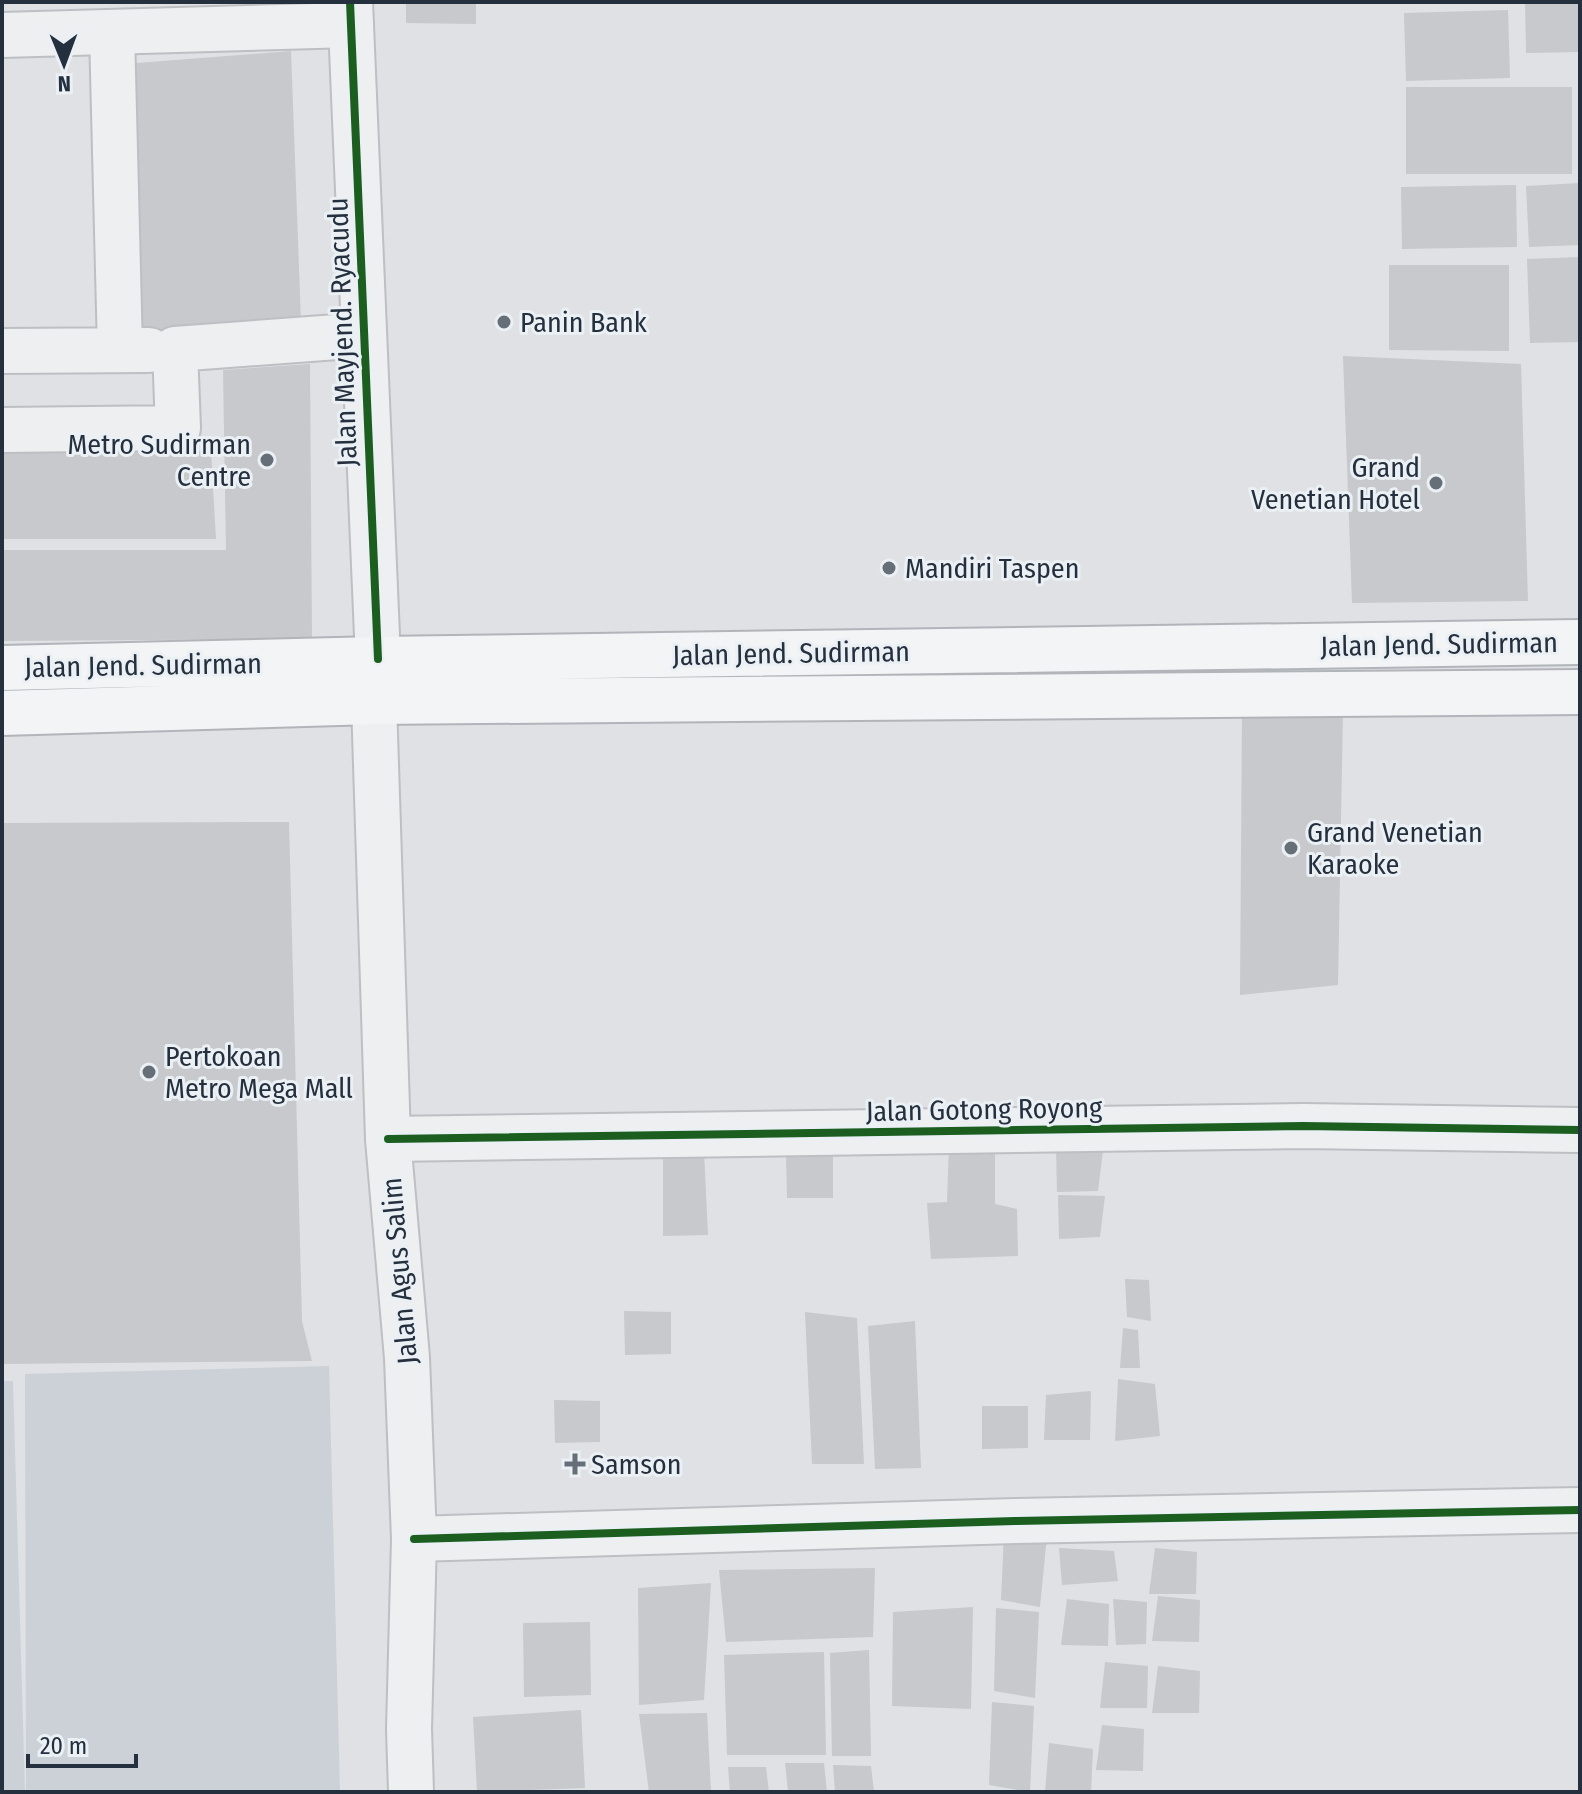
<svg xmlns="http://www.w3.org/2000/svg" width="1582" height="1794" font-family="'Fira Sans Condensed',sans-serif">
<rect width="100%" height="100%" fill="#dfe1e4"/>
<path fill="#ccd1d8" d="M329,1366L340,1792H26L25,1374Z
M2,1381H13L25,1792H2Z"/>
<path fill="#c7c9cc" d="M406,2H476V24L406,23Z
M1525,2H1580V52L1526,53Z
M1508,10L1510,78L1406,81L1404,13Z
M291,51L301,322L139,336L124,64Z
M1406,87H1572V174H1406Z
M1580,183V245L1529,247L1526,186Z
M1516,185L1517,247L1402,249L1401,187Z
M1580,257V342L1530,343L1527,259Z
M1389,265H1509V351L1389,350Z
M1343,356L1521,364L1528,601L1352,603Z
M310,364L312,639L2,641V550H226L223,370Z
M2,450L211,451L216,539H2Z
M1242,712H1343L1338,985L1240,995Z
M289,822L302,1321L312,1361L2,1364V823Z
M995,1142V1204L1017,1209L1018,1256L931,1259L927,1203L947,1202L949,1145Z
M663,1148L704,1151L708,1235L663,1236Z
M1056,1149L1103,1150L1098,1191L1057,1192Z
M786,1155L833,1156V1198H787Z
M1058,1195L1105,1196L1100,1237L1059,1239Z
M1125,1279L1149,1280L1151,1321L1127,1317Z
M624,1311L671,1312V1354L625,1355Z
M805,1312L857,1318L864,1464H812Z
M915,1321L921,1468L875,1469L868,1326Z
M1123,1328L1138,1330L1140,1368H1120Z
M1118,1379L1155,1384L1160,1436L1115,1441Z
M1091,1391L1090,1440H1044L1046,1395Z
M554,1400L600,1401V1442L555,1443Z
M982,1406H1028V1448L982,1449Z
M1004,1533L1047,1536L1040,1607L1001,1600Z
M1059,1548L1114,1551L1118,1581L1062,1585Z
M1155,1548L1197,1552L1196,1594H1149Z
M875,1568L873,1637L726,1642L719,1570Z
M711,1583L704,1700L639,1705L638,1588Z
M1158,1596L1200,1600L1199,1642L1152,1641Z
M1067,1599L1109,1604L1108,1646L1061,1645Z
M1113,1599L1147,1602L1146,1644L1116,1645Z
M973,1607L971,1709L892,1706L893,1612Z
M996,1608L1039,1612L1035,1698L994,1691Z
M590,1622L591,1695L524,1697L523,1623Z
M869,1650L871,1756H832L830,1653Z
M824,1652L826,1755H727L724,1655Z
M1105,1662L1148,1666L1147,1708H1100Z
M1158,1666L1200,1671L1199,1713H1152Z
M992,1702L1034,1706L1030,1792L989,1785Z
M581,1710L585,1788L477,1792L473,1717Z
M707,1713L711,1792H649L639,1714Z
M1102,1725L1144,1729L1143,1771L1096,1770Z
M1049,1743L1093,1749L1091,1792H1045Z
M785,1763H824L827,1792H788Z
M833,1765L871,1766L874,1792H835Z
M728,1767H766L769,1792H730Z"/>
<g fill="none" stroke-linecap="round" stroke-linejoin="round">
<defs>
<path id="minor" d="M350,2L378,659
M112,32L120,350
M2,351L149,350
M2,430L178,428L175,349L364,335
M374,702L388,1139L407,1358L414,1539L409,1729L411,1792
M388,1139L1303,1126L1580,1130
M414,1539L1015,1521L1580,1510"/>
<path id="tertiary" d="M2,35L351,25"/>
<path id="trunk" d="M2,668L378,659L1580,642
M2,713L374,702L1580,692"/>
</defs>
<use href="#minor" stroke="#bdbfc2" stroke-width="48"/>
<use href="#tertiary" stroke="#bdbfc2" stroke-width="48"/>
<use href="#trunk" stroke="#b1b4b9" stroke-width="48"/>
<use href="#minor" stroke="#eeeff1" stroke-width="44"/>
<use href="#tertiary" stroke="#eeeff1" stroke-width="44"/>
<use href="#trunk" stroke="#f3f4f5" stroke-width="44"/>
<defs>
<path id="cycleway" d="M350,2L378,659
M388,1139L1303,1126L1580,1130
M414,1539L1015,1521L1580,1510"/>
</defs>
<use href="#cycleway" stroke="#ebf0f5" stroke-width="13"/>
<use href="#cycleway" stroke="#1b5e20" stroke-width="8"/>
</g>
<g fill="#666e78" stroke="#ebf0f5" stroke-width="3">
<circle cx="504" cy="322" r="8"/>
<circle cx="267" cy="460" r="8"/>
<circle cx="1436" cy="483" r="8"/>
<circle cx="889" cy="568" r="8"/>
<circle cx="1291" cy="848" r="8"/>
<circle cx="149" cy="1072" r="8"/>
<path d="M571 1452h8v8h8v8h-8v8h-8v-8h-8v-8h8z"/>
</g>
<g text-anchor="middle" stroke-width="6" stroke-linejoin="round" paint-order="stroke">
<g font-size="28" fill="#25303e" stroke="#ebf0f5" text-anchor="start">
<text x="520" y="332">Panin Bank</text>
<text x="251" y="454" text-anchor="end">Metro Sudirman<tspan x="251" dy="32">Centre</tspan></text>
<text x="1420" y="477" text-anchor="end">Grand<tspan x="1420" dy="32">Venetian Hotel</tspan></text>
<text x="905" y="578">Mandiri Taspen</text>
<text x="1307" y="842">Grand Venetian<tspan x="1307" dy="32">Karaoke</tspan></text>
<text x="165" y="1066">Pertokoan<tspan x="165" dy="32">Metro Mega Mall</tspan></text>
<text x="591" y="1474">Samson</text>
</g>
<g font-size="28" fill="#25303e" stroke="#ebf0f5">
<text transform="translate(342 332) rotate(-92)" y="10">Jalan Mayjend. Ryacudu</text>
<text transform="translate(1439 644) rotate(-1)" y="10">Jalan Jend. Sudirman</text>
<text transform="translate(791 653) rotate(-1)" y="10">Jalan Jend. Sudirman</text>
<text transform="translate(143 665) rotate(-1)" y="10">Jalan Jend. Sudirman</text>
<text transform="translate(984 1109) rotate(-1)" y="10">Jalan Gotong Royong</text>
<text transform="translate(399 1271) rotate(-95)" y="10">Jalan Agus Salim</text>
</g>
</g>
<rect width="1582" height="1794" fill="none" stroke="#25303e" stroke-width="8"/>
<g transform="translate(64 64) rotate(179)" stroke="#ebf0f5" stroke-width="6" paint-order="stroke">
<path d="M0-6L14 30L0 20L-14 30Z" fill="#25303e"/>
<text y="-12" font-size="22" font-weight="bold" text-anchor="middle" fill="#25303e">N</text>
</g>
<path d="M28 1754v12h108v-12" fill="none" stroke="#25303e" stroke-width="4"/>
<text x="40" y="1754" font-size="24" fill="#25303e" stroke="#ebf0f5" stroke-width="6" paint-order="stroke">20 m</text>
</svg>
